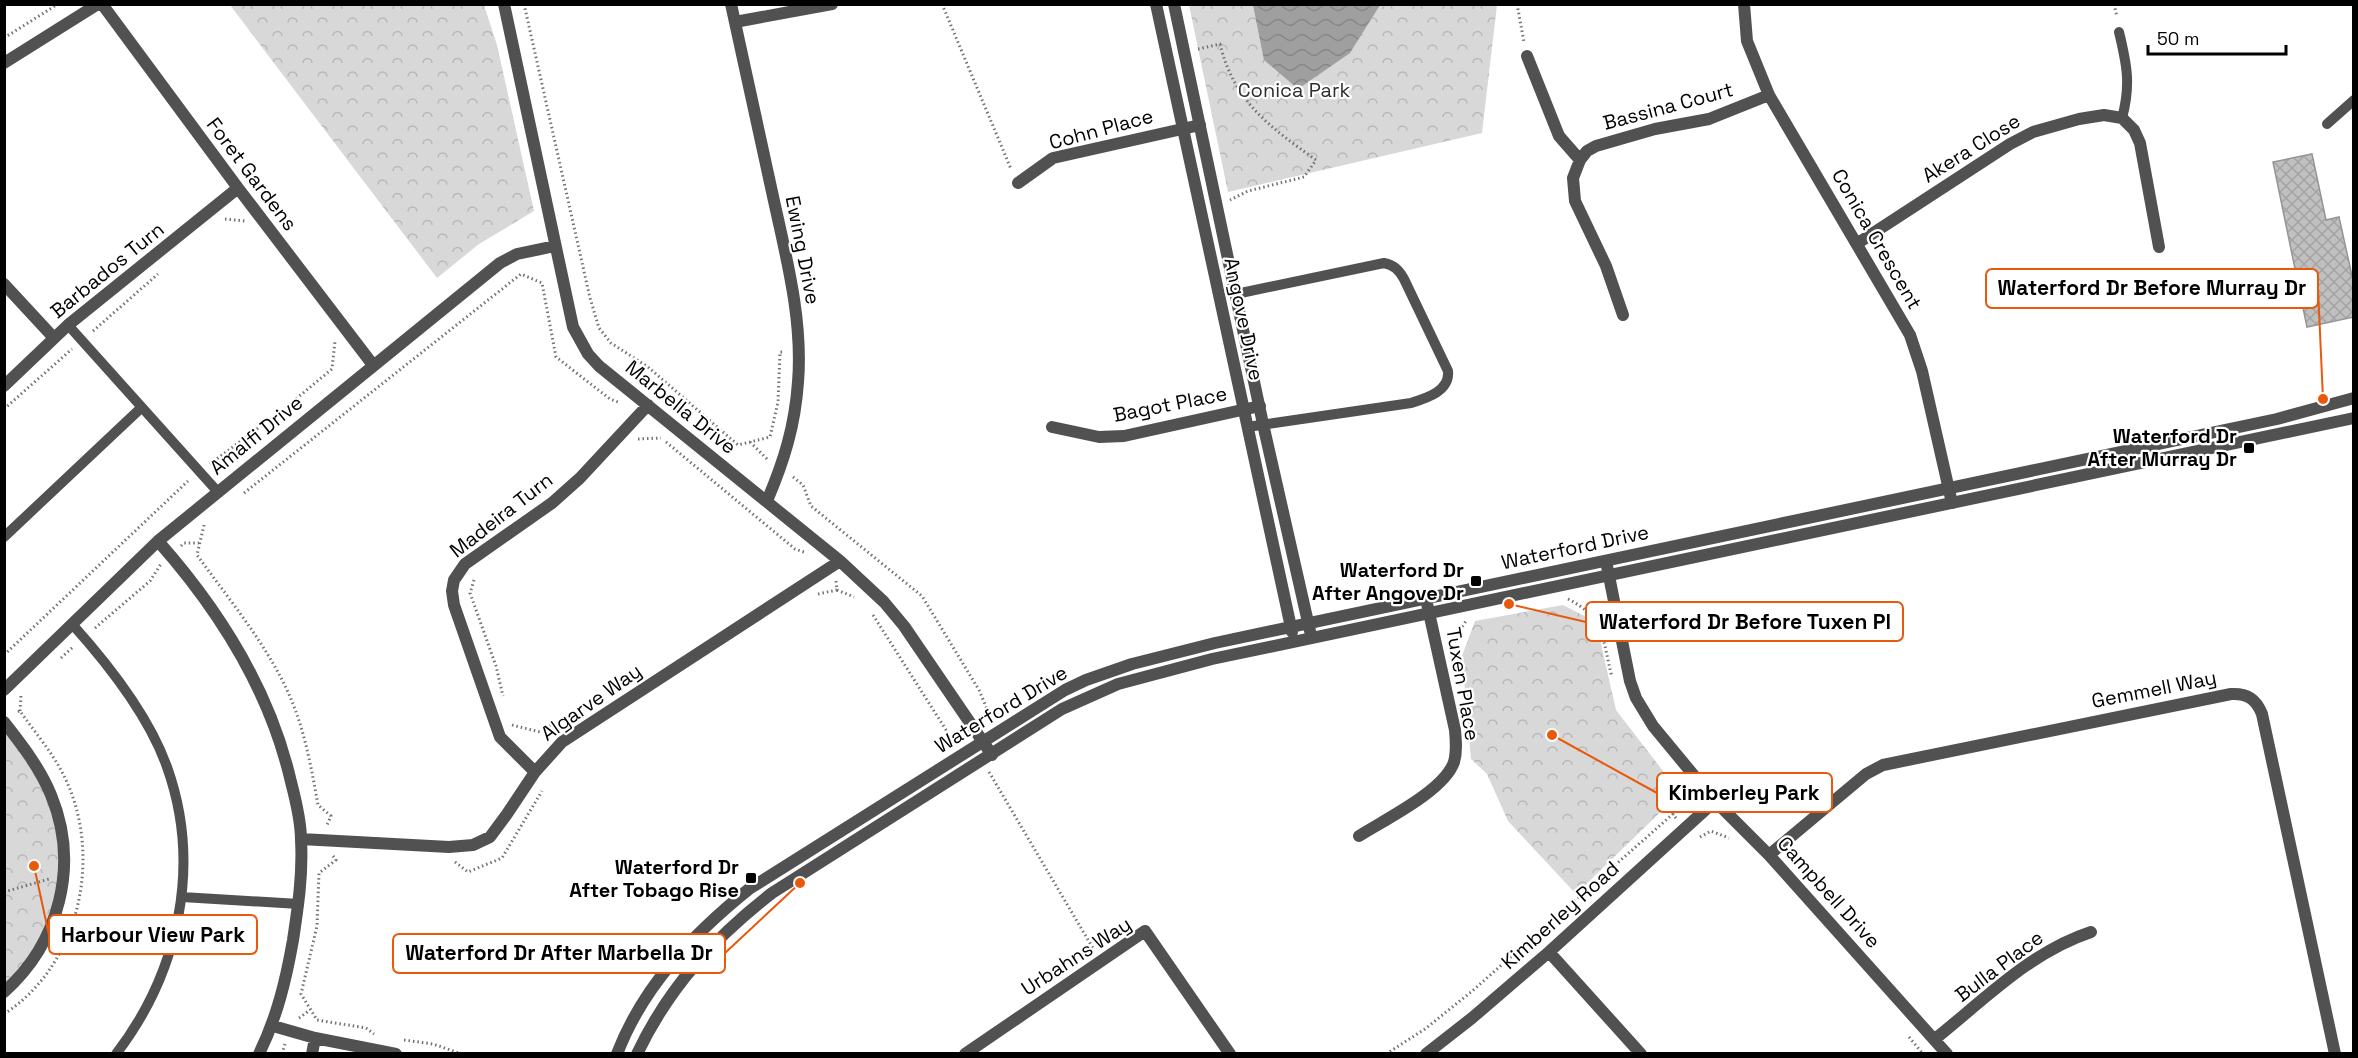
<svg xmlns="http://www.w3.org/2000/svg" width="2358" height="1058" font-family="'Space Grotesk',sans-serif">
<defs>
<pattern id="park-crowns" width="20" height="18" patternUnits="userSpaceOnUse" patternTransform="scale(1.5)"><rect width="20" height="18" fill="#d8d8d8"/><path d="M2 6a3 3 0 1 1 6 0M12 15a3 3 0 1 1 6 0" fill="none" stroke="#b8b8b8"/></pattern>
<pattern id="water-waves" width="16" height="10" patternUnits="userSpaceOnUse" patternTransform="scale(1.5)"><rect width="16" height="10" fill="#9f9f9f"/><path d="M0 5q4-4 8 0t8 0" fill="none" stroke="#878787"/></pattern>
<pattern id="building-cross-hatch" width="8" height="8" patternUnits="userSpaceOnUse" patternTransform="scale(1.5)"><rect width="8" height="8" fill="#c0c0c0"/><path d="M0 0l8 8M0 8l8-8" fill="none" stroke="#a3a3a3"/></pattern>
</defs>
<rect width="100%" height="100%" fill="#fff"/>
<path fill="url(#park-crowns)" d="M230,5H484L497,45L534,211L479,244L437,278Z
M1189,5H1497L1482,133L1228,192Z
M1563,605L1596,622L1616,710L1680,793L1576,894L1508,821L1487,774L1471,759L1462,656L1475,621Z
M4,722L43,777L64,853L50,933L4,992Z"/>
<path fill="#d8d8d8" d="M5,826L24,849L5,866H4Z"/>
<path fill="url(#water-waves)" d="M1253,5V4L1380,5L1350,53L1298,89L1264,60Z"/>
<path fill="url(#building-cross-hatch)" stroke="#959595" stroke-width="1.5" d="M2312,154L2326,220L2339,217L2354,285V317L2307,327L2273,162Z"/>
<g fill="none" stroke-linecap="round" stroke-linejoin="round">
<path stroke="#737373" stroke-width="3" stroke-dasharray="1.5 3" stroke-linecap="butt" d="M524,4L590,298L599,328L611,343L648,367L738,445L770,437L778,402L780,352H785
M942,4L1011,169
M1517,4L1524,42
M2114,4L2117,17
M4,38L58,4
M1198,49L1220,44C1234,102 1270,127 1316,160L1304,177L1248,191L1230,200
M225,219L245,221
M93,331L158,274
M4,409L72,349
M638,439L661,438
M666,442L795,549L804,552
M750,442L768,460
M210,464L285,408L332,369L335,341
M793,477L803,485L811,506L922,596L979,690L987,709
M244,493L521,274L542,283L556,357L610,399L618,402
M204,525L197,555C228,598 264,641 287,690C304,726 311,766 318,805L331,816L327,825
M181,546L184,543H199
M474,580L470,593L496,666L503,696
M836,581L837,590L854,597
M818,594L837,590
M1568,599C1606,618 1602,640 1612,677
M873,615L948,733
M95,628L150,581L161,564
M1453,647L1458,633L1466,621
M4,655L188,481
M61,658L74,646
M20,711L21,695
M512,725L540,732L557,721L561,726
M989,772L1094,950
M1676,818L1673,814L1681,800L1679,783
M1700,837L1711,831L1729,838
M333,856L336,860L319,873L317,926L301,994L317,1020L366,1028L374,1034
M455,862L468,872L502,858L542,791
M4,892L49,879
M4,1014C82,964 104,851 62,772C51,751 34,731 20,711L15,712
M299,1018L310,1010
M1909,1037L1923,1054
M404,1040L433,1044L462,1054
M282,1054L285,1044
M1386,1054L1425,1029L1471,992L1673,814"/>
<path stroke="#515151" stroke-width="10" d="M2119,32C2127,65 2131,85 2122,118
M2327,124L2354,100
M1236,294L1384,263C1394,265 1399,270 1404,279L1448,371C1450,391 1427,398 1411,403L1247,427
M68,325L217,491
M4,537L141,408
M72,624C108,664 149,716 167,767C202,865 179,972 116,1054
M182,897L299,904"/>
<path stroke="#515151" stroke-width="12" d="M102,4L238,188L373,365
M504,4L573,327L588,354L599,366L840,561L884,602L904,626L992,755
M731,4C746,70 760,136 774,201C787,260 803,322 798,382C795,426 784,461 767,501
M1744,4L1747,41L1769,95L1910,335L1922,371L1952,503
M735,22L832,4
M1527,56L1559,136L1580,160
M4,63L98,4
M1018,183L1053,158L1200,125
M1858,243L2010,144L2033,132L2079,119L2104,115L2122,118L2134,130L2140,143L2159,247
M4,284L54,338
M1623,315L1606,266L1575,201L1573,178L1580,160L1587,151L1596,146L1655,129L1709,119L1769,95
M4,386L68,325L238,188
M1052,427L1099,437L1124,436L1260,406
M158,541C220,611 270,690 291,782C296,801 301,821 301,840C303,874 298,907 293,940C286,980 277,1017 259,1054
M1606,561L1630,681L1636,698L1653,726L1715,801L1769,855L1947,1054
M4,690L158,541L500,263L517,254L555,246
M4,722C22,745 40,768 51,795C80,865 59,943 4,992
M535,772L500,737L454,605L452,591L454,580L465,564L552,503L580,478L648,405
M1359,836C1384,820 1444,791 1454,762C1457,752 1456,741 1455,730L1426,599
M301,839L449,847L473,845L490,837L507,814L535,772L562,742L840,561
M1769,855L1866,774L1883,765L2231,694C2247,693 2256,699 2262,714L2335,1054
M1549,952L1641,1054
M273,1026L315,1038L396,1054
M1935,1039C1984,1000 2030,952 2091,932
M312,1054L315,1038
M965,1054L1145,931L1230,1054
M1426,1054L1472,1018L1549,952L1715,801"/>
<path stroke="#515151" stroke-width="12" d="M1156,4L1292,632
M1174,4L1263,424L1310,631
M617,1054C643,986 693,934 749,889L1065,690L1086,680L1132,664L1215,643L2277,419L2354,398
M637,1054C669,987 714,938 772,893L1062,709L1118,684L1212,659L2354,418"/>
</g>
<g fill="#000" stroke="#fff" stroke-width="2">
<rect x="2243" y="442" width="12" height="12" rx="3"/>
<rect x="1470" y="575" width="12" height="12" rx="3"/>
<rect x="745" y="872" width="12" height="12" rx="3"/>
</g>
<g text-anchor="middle" stroke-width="4.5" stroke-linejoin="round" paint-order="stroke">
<g font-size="20" fill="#2f2f2f" stroke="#fff">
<text x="1294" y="97">Conica Park</text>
</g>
<g font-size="20" fill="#000" stroke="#fff">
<text transform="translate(1668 106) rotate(-15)" y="7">Bassina Court</text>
<text transform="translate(1101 129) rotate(-15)" y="7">Cohn Place</text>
<text transform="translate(1971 148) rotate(-32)" y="7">Akera Close</text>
<text transform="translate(252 174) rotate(53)" y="7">Foret Gardens</text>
<text transform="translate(1877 239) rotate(60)" y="7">Conica Crescent</text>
<text transform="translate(803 250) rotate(79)" y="7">Ewing Drive</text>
<text transform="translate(107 270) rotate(-39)" y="7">Barbados Turn</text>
<text transform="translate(1244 319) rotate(78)" y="7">Angove Drive</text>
<text transform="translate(1170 404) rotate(-11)" y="7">Bagot Place</text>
<text transform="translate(681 407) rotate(39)" y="7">Marbella Drive</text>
<text transform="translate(256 435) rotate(-39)" y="7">Amalfi Drive</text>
<text transform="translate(501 515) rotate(-38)" y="7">Madeira Turn</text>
<text transform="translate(1575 547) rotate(-12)" y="7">Waterford Drive</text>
<text transform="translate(1463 684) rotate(80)" y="7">Tuxen Place</text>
<text transform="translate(2154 689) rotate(-11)" y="7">Gemmell Way</text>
<text transform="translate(591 702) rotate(-35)" y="7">Algarve Way</text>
<text transform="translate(1001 709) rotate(-31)" y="7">Waterford Drive</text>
<text transform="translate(1829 892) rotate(48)" y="7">Campbell Drive</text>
<text transform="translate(1560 915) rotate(-42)" y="7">Kimberley Road</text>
<text transform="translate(1076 956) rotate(-33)" y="7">Urbahns Way</text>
<text transform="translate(1999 966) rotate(-37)" y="7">Bulla Place</text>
</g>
<g font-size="20" font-weight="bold" fill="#000" stroke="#fff" text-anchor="end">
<text x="2237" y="443">Waterford Dr<tspan x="2237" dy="23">After Murray Dr</tspan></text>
<text x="1464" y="577">Waterford Dr<tspan x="1464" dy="23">After Angove Dr</tspan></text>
<text x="739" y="874">Waterford Dr<tspan x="739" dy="23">After Tobago Rise</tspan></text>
</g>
</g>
<path fill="none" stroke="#e8590c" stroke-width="2" d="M2323 399L2318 288M1509 604L1586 622M1552 735L1657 793M34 866L49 935M800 883L725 953"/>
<g fill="#e8590c" stroke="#fff" stroke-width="2">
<circle cx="2323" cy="399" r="6"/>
<circle cx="1509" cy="604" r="6"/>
<circle cx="1552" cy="735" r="6"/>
<circle cx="34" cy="866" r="6"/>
<circle cx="800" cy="883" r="6"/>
</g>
<g fill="#fff" stroke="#e8590c" stroke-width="2">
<rect x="1986" y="269" width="332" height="39" rx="6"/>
<rect x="1586" y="602" width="317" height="39" rx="6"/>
<rect x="1657" y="773" width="175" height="39" rx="6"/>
<rect x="49" y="915" width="208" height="39" rx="6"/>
<rect x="393" y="934" width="332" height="39" rx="6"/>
</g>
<g font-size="21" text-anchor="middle" font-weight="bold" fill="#000">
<text x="2152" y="295">Waterford Dr Before Murray Dr</text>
<text x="1745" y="629">Waterford Dr Before Tuxen Pl</text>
<text x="1744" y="800">Kimberley Park</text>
<text x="153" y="942">Harbour View Park</text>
<text x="559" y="960">Waterford Dr After Marbella Dr</text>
</g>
<rect width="2358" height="1058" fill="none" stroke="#000000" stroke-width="12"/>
<path d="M2148 45v9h138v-9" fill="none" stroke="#000000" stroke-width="3"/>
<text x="2157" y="45" font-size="18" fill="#000000" stroke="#ffffff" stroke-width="4.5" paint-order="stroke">50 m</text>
</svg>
